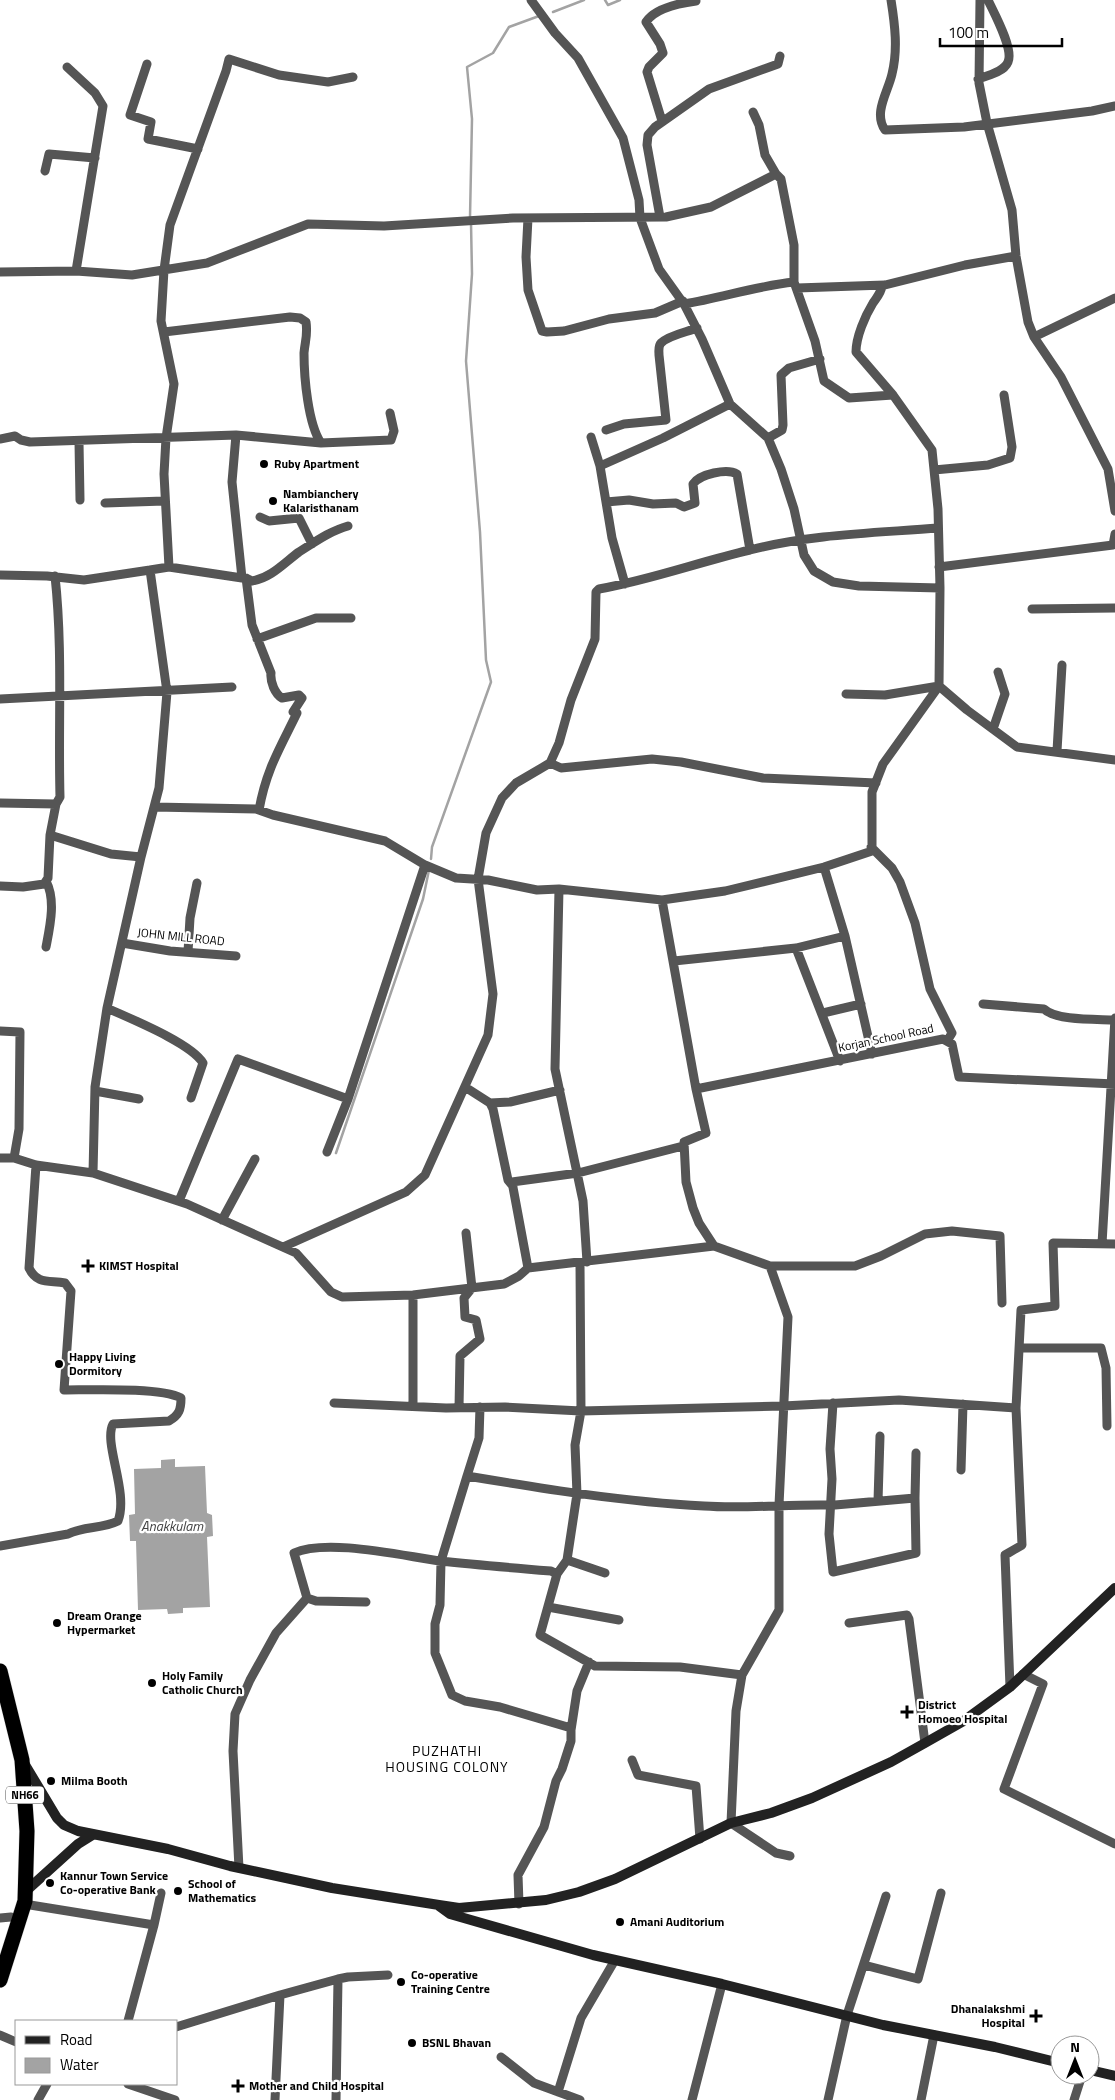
<svg xmlns="http://www.w3.org/2000/svg" width="1115" height="2100" font-family="'Titillium Web',sans-serif">
<rect width="100%" height="100%" fill="#fff"/>
<path fill="#a3a3a3" d="M175,1459V1467L205,1466L207,1513L212,1515L213,1536L207,1537L210,1607L183,1608V1613L168,1614L167,1609L138,1610L136,1541H130L129,1515L135,1514L134,1469L161,1468V1460Z"/>
<g fill="none" stroke-linecap="round" stroke-linejoin="round">
<path stroke="#a3a3a3" stroke-width="2.5" d="M605,0L608,5L620,0
M553,12L584,0
M470,217L472,119L467,67L493,53L509,27L539,16
M431,859L432,847L491,682L486,660L480,532L466,361L472,274L471,223
M336,1153L423,899L429,870"/>
<defs>
<path id="highway" d="M0,1671L22,1760L27,1831L25,1901L0,1980"/>
</defs>
<use href="#highway" stroke="#dbdbdb" stroke-width="16"/>
<path stroke="#555" stroke-width="9" d="M531,0L555,33L578,58L623,138L639,200L640,218L659,269L684,304L702,339L730,404L768,438L781,469L794,509L804,555L814,571L833,582L859,586L940,588L939,686L967,710L1017,747L1115,760
M891,0C895,25 898,50 892,74C888,92 873,113 885,130L964,127L1092,111L1115,106
M980,0L979,83L987,123L1012,210L1016,256L1028,322L1034,337
M147,64L130,115L151,122L148,139L198,149
M67,67L95,93L103,106L76,271
M978,79C987,76 1004,72 1008,62C1014,49 994,13 988,0
M753,112L759,125L765,155L776,174
M662,121L647,72L649,67L663,53L660,44L646,22C655,8 681,3 696,1
M45,171L49,154L95,158
M660,217L647,145L648,135L655,127L709,89L778,64L780,56
M528,218L526,257L528,290L542,331L547,332L564,331L609,319L655,313L683,301
M0,272L76,271L132,275L207,263L308,224L384,226L513,218L666,217L711,207L776,174L781,179L794,245V282L815,341L824,381L849,398L893,395L932,450L938,509L940,588
M882,286C881,293 877,297 873,303C865,316 856,337 856,352L893,395
M797,288L885,285L965,265L1016,256
M1115,298L1034,337L1061,377L1108,469L1115,511
M684,304C721,298 756,286 794,282
M164,332L290,317L300,318L306,322C308,335 305,341 304,353C304,377 308,424 321,443L391,440L394,431L390,413
M606,430L624,424L666,420L659,355C659,351 658,346 661,343C669,335 687,332 697,328
M236,435L232,482L242,578H246L252,625L271,673C270,682 275,694 282,698L299,695L302,698L293,712L297,713C280,748 266,770 259,810
M591,437L600,466
M768,438L782,430L783,425L781,375L789,368L820,359
M0,439L15,436L21,440L30,442L236,435L321,443
M79,442L80,500
M934,470L988,465L1010,458L1012,447L1004,395
M606,502L629,500L653,504L676,503L684,507L695,503L693,484C700,474 727,468 737,474L750,550
M105,503L164,501
M260,517L269,521L299,518L312,544
M169,567L242,578
M939,567L1113,545L1115,534
M0,575L47,576L84,580L150,570
M55,576C63,650 58,723 60,797L56,804
M246,578L252,581C271,578 284,563 299,552C315,542 330,531 348,526
M625,584L612,538L600,466L663,438L730,404
M1032,609L1115,608
M257,639L316,618H351
M846,694L885,695L939,686
M0,699L232,687
M993,729L1005,694L998,672
M1057,751L1062,665
M550,763L561,768L652,759L681,762L763,778L876,783
M0,803L56,804L50,835
M154,807L256,809L273,815L385,841L425,865L456,878L488,880L537,890L559,889L662,900L725,891L824,867L872,851V792L883,764L939,686
M871,847L892,868L900,882L915,923L930,989L952,1033L949,1038
M824,867L845,936L872,1054
M0,886L23,887L44,884L48,878L50,835L111,854L141,857
M559,889L555,1069L583,1201L587,1262
M662,900L696,1089L706,1133L684,1142L686,1182L693,1208L699,1223L714,1246L770,1266L788,1317L779,1505V1610L742,1675L736,1711L731,1823L776,1853L790,1856
M122,943L170,951L236,956
M46,947C50,926 56,900 46,881
M796,948L840,1061
M188,952L190,918L197,883
M674,961L796,948L845,936
M983,1004L1044,1009C1056,1021 1097,1019 1115,1020
M107,1008C131,1019 191,1043 203,1063L191,1098
M823,1013L861,1004
M0,1031L20,1032L19,1129L14,1158
M465,1087L490,1103L493,1109L508,1180L513,1186
M696,1089L943,1039L952,1044L959,1077L1115,1084
M95,1091L139,1099
M490,1103L510,1102L560,1090
M327,1152L348,1099L425,865
M0,1158H14L36,1165L93,1173L187,1204L296,1253L331,1292L342,1297L413,1295L504,1284L519,1276L528,1268L714,1246
M93,1173L95,1087L107,1008L141,857L159,788L167,692L150,570L169,567L164,474L166,438L174,384L161,321L164,270L170,225L226,71L229,59L279,75L328,82L353,77
M179,1201L238,1059L348,1099
M222,1220L255,1159
M1102,1244L1115,1018
M283,1247L406,1192L425,1175L488,1035L493,994L478,879L486,833L502,798L516,783L550,763L559,743L571,700L595,639L596,592L599,589C650,580 699,562 750,550C811,534 876,533 938,528
M580,1263L581,1411L575,1445L577,1494L567,1560L557,1574L540,1635L595,1666L680,1667L742,1675
M770,1266H855L881,1256L925,1234L952,1231L1000,1236L1002,1303
M528,1268L512,1182L578,1173L683,1146
M413,1295V1406
M1019,1348H1101L1106,1368L1107,1426
M334,1403L446,1408L505,1407L581,1411L783,1406L899,1400L1016,1408L1021,1310L1055,1306L1053,1243L1115,1244
M459,1408L460,1356L480,1339L476,1320L465,1317L464,1298L472,1288L466,1233
M961,1470L963,1404
M467,1476L479,1438L480,1407
M915,1498L916,1453
M878,1501L880,1436
M0,1546L68,1534C84,1526 102,1529 118,1521C129,1492 103,1443 113,1424L169,1421C179,1415 181,1410 181,1398C161,1387 90,1390 64,1390L71,1291L65,1283C50,1280 37,1285 29,1268L36,1165
M567,1560L605,1573
M307,1598L294,1553C327,1538 403,1556 441,1561C477,1565 514,1568 551,1571L557,1574
M307,1598L316,1601L366,1602
M548,1607L619,1620
M849,1623L907,1615L909,1619L925,1743
M1023,1674L1043,1684L1004,1789L1115,1844
M1010,1687L1005,1555L1022,1545L1016,1408
M571,1730L577,1691L589,1662
M632,1760L638,1775L696,1786L700,1839
M239,1868L233,1751L235,1714L250,1680L276,1633L307,1598
M24,1904L154,1925L161,1893
M519,1904L518,1875L544,1827L556,1781L562,1769L571,1741V1728L500,1707L465,1701L452,1695L435,1653V1624L440,1605L441,1561L467,1476C545,1489 625,1502 704,1506C746,1509 788,1504 830,1505H835L915,1498L916,1553L833,1572L829,1534L832,1479L830,1449L833,1403
M0,1918L11,1917
M864,1965L918,1979L941,1893
M128,2021L154,1925
M176,2027L280,1995L338,1979L348,1977L388,1975
M0,2035L16,2042
M501,2057L534,2083L580,2100
M128,2084L175,2100
M558,2092L581,2018L615,1960
M38,2100L47,2084
M275,2100L280,1995
M336,2100L338,1979
M692,2100L722,1984
M828,2100L847,2015L886,1896
M921,2100L934,2035
M1074,2100L1082,2075"/>
<path stroke="#222" stroke-width="10" d="M24,1763L57,1818L64,1825L78,1831L168,1849L230,1866L332,1888L439,1905L459,1908L546,1900L579,1892L615,1879L731,1823L771,1813L812,1798L891,1762L925,1743L962,1722L1010,1687L1115,1588
M26,1891L78,1844L94,1834
M439,1906L450,1914L593,1955L722,1984L883,2025L995,2047L1060,2063
M1090,2070L1115,2076"/>
<use href="#highway" stroke="#000" stroke-width="15"/>
</g>
<g fill="#000" stroke="#fff" stroke-width="2">
<circle cx="264" cy="464" r="5"/>
<circle cx="273" cy="501" r="5"/>
<path d="M85.5 1258.5h5v5h5v5h-5v5h-5v-5h-5v-5h5z"/>
<circle cx="59" cy="1364" r="5"/>
<circle cx="57" cy="1623" r="5"/>
<circle cx="152" cy="1683" r="5"/>
<path d="M904.5 1704.5h5v5h5v5h-5v5h-5v-5h-5v-5h5z"/>
<circle cx="51" cy="1781" r="5"/>
<circle cx="50" cy="1883" r="5"/>
<circle cx="178" cy="1891" r="5"/>
<circle cx="620" cy="1922" r="5"/>
<circle cx="401" cy="1982" r="5"/>
<path d="M1033.5 2008.5h5v5h5v5h-5v5h-5v-5h-5v-5h5z"/>
<circle cx="412" cy="2043" r="5"/>
<path d="M235.5 2078.5h5v5h5v5h-5v5h-5v-5h-5v-5h5z"/>
</g>
<g text-anchor="middle" stroke-width="4.5" stroke-linejoin="round" paint-order="stroke">
<rect fill="#fff" stroke="#4c4c4c" stroke-width="1" x="6" y="1786.5" width="38" height="17" rx="4"/>
<g font-size="11" font-weight="bold" fill="#000">
<text x="25" y="1799">NH66</text>
</g>
<g font-size="12" font-weight="bold" fill="#000" stroke="#fff" text-anchor="start">
<text x="274" y="468">Ruby Apartment</text>
<text x="283" y="498">Nambianchery<tspan x="283" dy="14">Kalaristhanam</tspan></text>
<text x="99" y="1270">KIMST Hospital</text>
<text x="69" y="1361">Happy Living<tspan x="69" dy="14">Dormitory</tspan></text>
<text x="67" y="1620">Dream Orange<tspan x="67" dy="14">Hypermarket</tspan></text>
<text x="162" y="1680">Holy Family<tspan x="162" dy="14">Catholic Church</tspan></text>
<text x="918" y="1709">District<tspan x="918" dy="14">Homoeo Hospital</tspan></text>
<text x="61" y="1785">Milma Booth</text>
<text x="60" y="1880">Kannur Town Service<tspan x="60" dy="14">Co-operative Bank</tspan></text>
<text x="188" y="1888">School of<tspan x="188" dy="14">Mathematics</tspan></text>
<text x="630" y="1926">Amani Auditorium</text>
<text x="411" y="1979">Co-operative<tspan x="411" dy="14">Training Centre</tspan></text>
<text x="1025" y="2013" text-anchor="end">Dhanalakshmi<tspan x="1025" dy="14">Hospital</tspan></text>
<text x="422" y="2047">BSNL Bhavan</text>
<text x="249" y="2090">Mother and Child Hospital</text>
</g>
<g font-size="12" fill="#000" stroke="#fff">
<text transform="translate(181 937) rotate(6)" y="4">JOHN MILL ROAD</text>
<text transform="translate(886 1038) rotate(-12)" y="4">Korjan School Road</text>
</g>
<g font-size="14" font-style="italic" fill="#444" stroke="#fff">
<text x="172" y="1531">Anakkulam</text>
</g>
<g font-size="14" letter-spacing="1" fill="#000" stroke="#fff">
<text x="447" y="1756">PUZHATHI<tspan x="447" dy="16">HOUSING COLONY</tspan></text>
</g>
</g>
<rect x="15" y="2020" width="162" height="65" fill="#ffffff" stroke="#999999"/>
<rect x="25" y="2036" width="25" height="8" fill="#222222" stroke="#999999"/>
<text x="60" y="2045" font-size="15" fill="#000000">Road</text>
<rect x="25" y="2058" width="25" height="15" fill="#a3a3a3" stroke="#999999"/>
<text x="60" y="2070" font-size="15" fill="#000000">Water</text>
<g transform="translate(1075 2060)"><circle r="24" fill="#ffffff" stroke="#999999"/>
<path d="M0-4L9 19L0 12L-9 19Z" fill="#000000"/>
<text y="-8" font-size="14" font-weight="bold" text-anchor="middle" fill="#000000">N</text>
</g>
<path d="M940 38v8h122v-8" fill="none" stroke="#000000" stroke-width="2.5"/>
<text x="948" y="38" font-size="15" fill="#000000" stroke="#ffffff" stroke-width="4" paint-order="stroke">100 m</text>
</svg>
